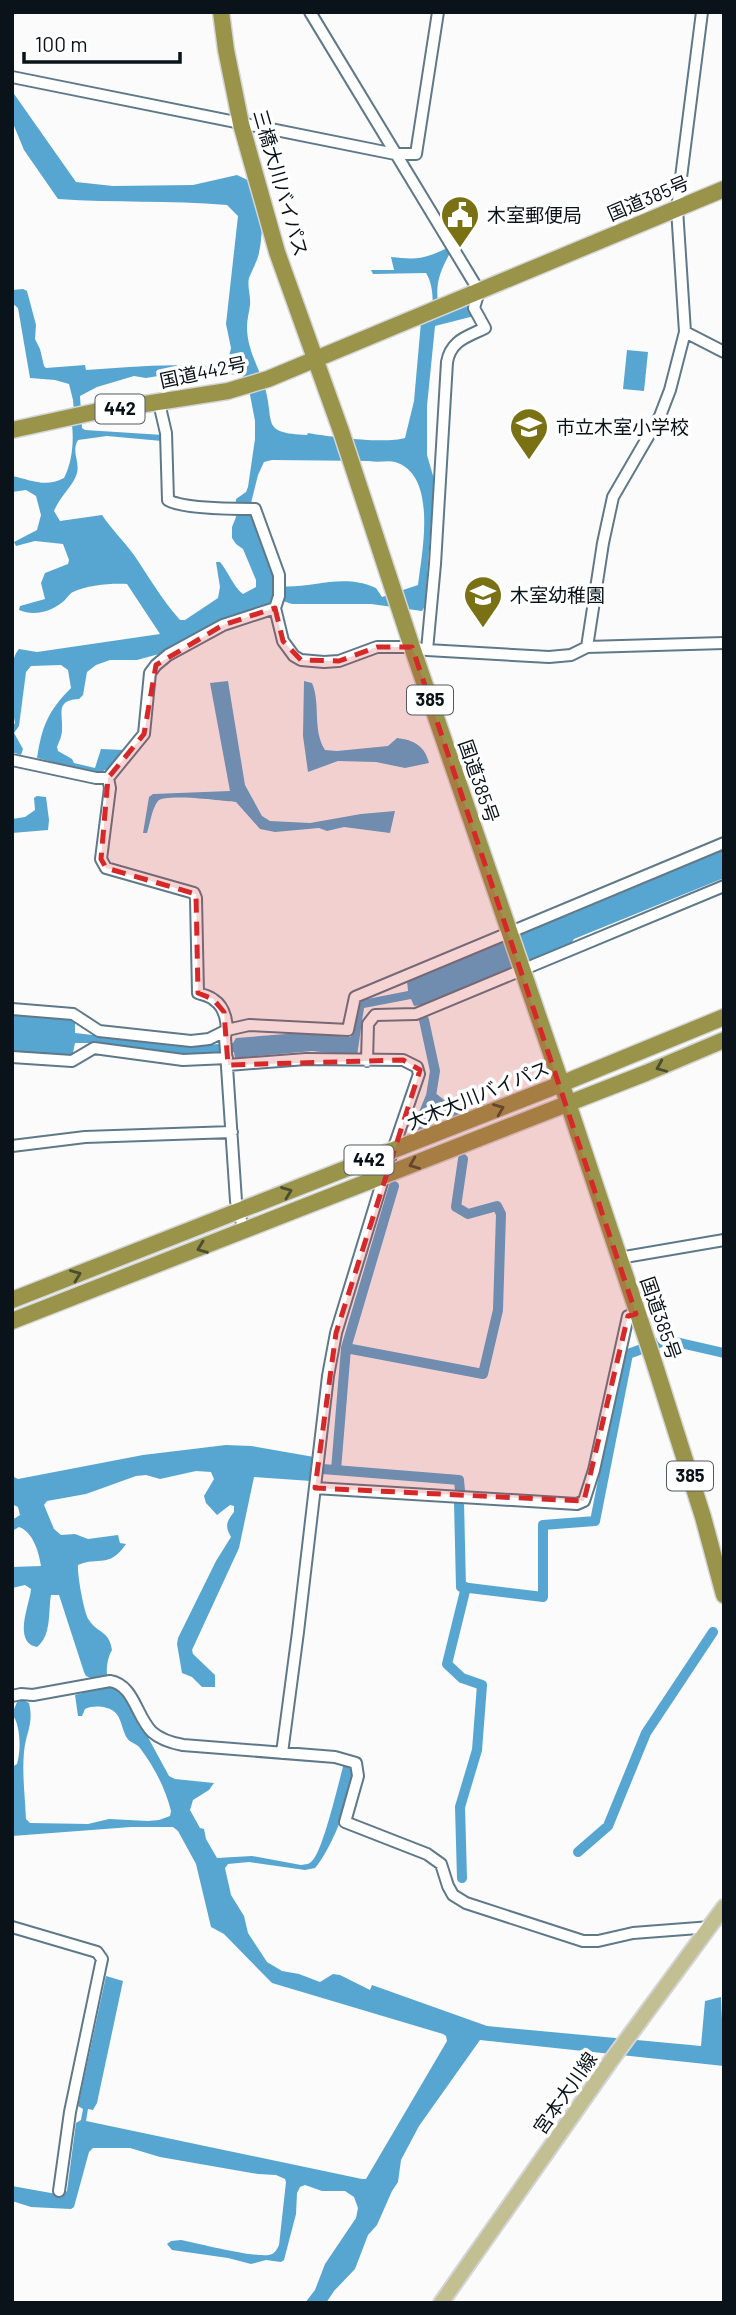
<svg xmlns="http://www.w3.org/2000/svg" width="736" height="2315" font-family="Barlow,'Noto Sans JP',sans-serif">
<rect width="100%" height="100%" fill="#fbfbfb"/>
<path fill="#57a5d1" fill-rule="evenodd" d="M12,91L76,182L113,186L193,185L237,175L256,184C264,201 263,234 259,253C257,262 252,270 249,278C247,287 251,296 250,305C249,313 247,319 247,327C247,350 259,367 265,388C275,423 260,433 307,435L308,433C330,437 385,444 405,438L414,401L421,322L432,317C433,303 434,286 426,273L373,274L371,270H394L391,257C417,260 425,259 449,247L451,251C438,275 434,287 440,314L476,300L482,314L435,326L427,406V455L434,479L425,606L422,611L371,604H292L283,601L229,616L159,654L137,660H110L96,665L87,672L83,695L79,699C55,700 63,714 62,730C62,736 59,742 57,747L58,751L72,759L74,763L95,768L101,749L123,750C118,757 112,768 103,771C94,774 50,761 37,758C42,726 48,711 71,688L68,670L61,665L31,666L26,672L19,726L14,733L23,749L21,755L12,752V727L15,723C12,707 7,660 19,649L37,652L160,634L127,584C112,583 87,585 73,592C70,593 67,598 65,600C53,611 35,617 19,610L20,606L45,599L41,583L45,573L68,564L69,560L63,544L35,541L16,546L14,542L37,530L41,515L36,496L26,490L12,492V476C32,480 45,488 64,478C72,463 74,442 72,425L75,423L73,400L69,384L55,380L30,378L18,308L12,303V290L23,289L27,291L36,325L35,339L40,349L44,366L46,368L85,365L86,370C130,367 175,362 219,368L228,361L231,348L226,324L238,216L227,205C170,200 114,203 58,199L24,150L12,121ZM189,371L201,376L239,374L247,379L255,421V439L248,487L246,492L236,499V517L232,527V538L236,544L243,549L256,580V587L243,594C234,588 228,571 220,562H216L220,587L218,598L185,620H180C162,600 149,577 134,555C124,541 112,530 102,515L60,521L54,511C60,496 74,485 77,473C80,461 71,452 78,440L107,436L162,441L163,435L85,430L82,428L80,396L97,387L134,376L146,378ZM272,460L369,461C379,463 388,460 395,462C438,475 422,552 418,585L382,597L376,588C341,572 310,590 276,586L251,503L258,475L264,462Z
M627,350L648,352L644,391L623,389Z
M228,681L245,785L262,816L270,821L310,823L361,814L395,811L390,833L344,827L327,831L319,828L275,832L260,829L236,802C224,801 165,793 158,801C152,808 150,824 147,833H143L149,797L153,794L230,791L210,683Z
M304,681L312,683C321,704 312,729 325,750L337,751L388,746L397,738C414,740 425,746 429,763L405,768L376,762L338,761L308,772L303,736Z
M37,796L46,797L49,820L48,830L12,833V819L25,817L35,810L34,798Z
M724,850V878L574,939L570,945L428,1004L414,1006L411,999L364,1008L357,1056L312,1051L235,1058L234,1052L186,1056L98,1043H75L73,1053L69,1056L12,1052V1015L71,1020L75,1023V1033L191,1046L233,1043L236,1038L299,1033L351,1037L357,1001L408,991L407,981L560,915L564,917Z
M226,1445L251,1446L314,1457L311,1481L254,1477L239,1548L192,1650L193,1654L215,1675V1687H202L192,1677L182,1673L177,1644L178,1638L216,1561L231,1537C225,1527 226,1522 234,1512V1506L230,1505L217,1515L206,1503L204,1496L214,1479L211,1472L196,1471L160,1479L146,1475L136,1476L86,1494L47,1501L44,1505L54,1529L61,1535L75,1534L88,1539L118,1535L120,1543L126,1544C109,1569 99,1556 78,1565C77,1573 84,1614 89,1620C98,1634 109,1630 112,1650C106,1660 106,1674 108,1685L116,1687L125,1695L169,1776L175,1779L214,1783L209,1790L193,1800L190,1810L200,1828L204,1829L206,1839L217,1858L252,1856L301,1865C306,1864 308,1865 312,1861C323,1851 339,1781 344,1763L353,1770C355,1792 330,1852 315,1868L305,1870L249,1862L228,1864L225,1868L231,1895L244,1916L248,1933L267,1962L282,1971L299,1974L320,1982L333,1974L340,1975L370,1990L372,1985L487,2026L701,2046L705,2001L721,1997L724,2066L480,2040L419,2126L401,2160L398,2182L392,2191L377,2225L368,2235L355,2269L334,2291L326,2303H305L315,2290L325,2264L356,2218L358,2208L354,2197L345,2191H322L305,2185L300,2187L297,2193L296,2214L284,2260L281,2262L266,2260L251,2264L228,2258L172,2250L167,2244L171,2241L181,2240C197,2243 261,2260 272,2254C276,2252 277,2249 279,2245L286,2182L285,2179L276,2175L258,2174L160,2157L130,2148H93L89,2152L74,2207L71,2209L31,2207L12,2201V2186L62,2195L67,2191L76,2123L81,2120L83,2109L78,2106L106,1976L123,1981L97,2103L93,2110L88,2109L86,2121L362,2179H366L447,2041L446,2036L443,2034L272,1983L224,1934L211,1927L196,1864L178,1831L173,1827H131L12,1836V1767L17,1764C21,1751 21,1725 12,1714L17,1702L23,1700L29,1703C34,1724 26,1732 24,1752C22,1773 25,1797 26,1819L30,1823L88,1824L109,1819L148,1821L159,1820L170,1816L171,1811C165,1787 154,1767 140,1748C136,1743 130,1743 127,1738C120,1726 122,1712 107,1708C99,1706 92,1706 85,1709L82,1716H78L75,1695L97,1689L95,1680L86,1676L84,1672L59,1595H51C48,1612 52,1635 37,1647C12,1642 30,1604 31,1589L25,1585L12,1588V1567L41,1566C39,1552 33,1532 19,1527L12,1531V1520L20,1515L18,1507L12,1504V1476L18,1479L143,1455Z"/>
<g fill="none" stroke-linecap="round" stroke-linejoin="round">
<path stroke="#57a5d1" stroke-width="10" d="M431,1096L455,1115
M417,1130L431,1096L435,1071L424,1020
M346,1348L483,1374L498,1310L501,1214L497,1206L468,1214L456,1207L463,1159
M310,1468L459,1480L460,1491
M336,1470L346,1348L394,1186
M459,1502L461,1587L543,1597V1525L595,1521L628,1354L667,1340L724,1353
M578,1852L608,1826L646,1733L713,1632
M462,1878L460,1807L477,1750L482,1685L462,1678L447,1664L466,1587"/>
<defs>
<path id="minor" d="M310,12L479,291L474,308L485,328C467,337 451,340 447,362L435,564L427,650
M12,77L395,154H416L438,12
M685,332L724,352
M159,403L166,433L168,500C182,509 237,509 255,509L279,575V596L275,608L283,641L294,656L301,660L324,662L339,661L377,647H412L427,650L549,657L571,655L587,647L724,643
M587,647L603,543L613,497L660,416L670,390L685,332L677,209L702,12
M12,760L96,778H108L144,734L150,673L156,665L168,655L223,625L275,608
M108,778L110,788L101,859L106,868L194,893L196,898L198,993C203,995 210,996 214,1000C225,1007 229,1025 225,1037L236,1201L244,1231
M12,1009L73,1014L99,1031L191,1041L209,1039L227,1030L249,1025L348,1030L355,997L724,843
M12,1057L72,1061L94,1048L183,1060L227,1058
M367,1061L368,1024L375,1015L416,1014L724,886
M228,1065L306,1059L403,1060L417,1067L419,1074L384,1176L336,1333L328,1376L298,1632L282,1753
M12,1146L85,1137L232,1132
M619,1258L724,1240
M315,1488L577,1504L584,1501L594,1470L628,1316L636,1314
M12,1696L21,1694L33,1695L110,1681C134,1685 136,1716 152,1732C161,1740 172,1743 183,1745L335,1757L356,1763L358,1776L345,1822L427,1854L441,1864L448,1886L453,1895L466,1903L583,1941H598L633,1933L711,1927
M12,1927L97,1952L102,1959L70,2112L59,2191"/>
<path id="major" d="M441,2303L610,2062L724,1907"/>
<path id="highway" d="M221,12L226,50L241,124L277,252L341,431L412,647L568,1103L653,1359L703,1517L724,1595
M12,430L94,412L228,391L268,379L724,189
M12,1300L561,1084L724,1017
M12,1321L646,1073L724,1040"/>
</defs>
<use href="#minor" stroke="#5f7989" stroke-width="14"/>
<use href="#major" stroke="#d3d5d6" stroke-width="18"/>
<use href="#highway" stroke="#d3d5d6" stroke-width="19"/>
<use href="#minor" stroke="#fff" stroke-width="10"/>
<use href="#major" stroke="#c2bf93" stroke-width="14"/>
<use href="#highway" stroke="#9a944b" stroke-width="16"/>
</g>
<defs><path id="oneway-chevron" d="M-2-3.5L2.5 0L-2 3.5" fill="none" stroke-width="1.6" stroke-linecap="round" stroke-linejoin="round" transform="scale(1.75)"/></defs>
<g stroke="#4a4d30">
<use href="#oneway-chevron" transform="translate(661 1067) rotate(157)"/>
<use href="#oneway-chevron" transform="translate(499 1109) rotate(-22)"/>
<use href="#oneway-chevron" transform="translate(414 1164) rotate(158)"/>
<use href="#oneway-chevron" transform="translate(287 1192) rotate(-21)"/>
<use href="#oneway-chevron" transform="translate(202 1248) rotate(159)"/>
<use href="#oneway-chevron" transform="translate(76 1275) rotate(-21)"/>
</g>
<path fill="#d62828" fill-opacity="0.2" stroke="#d62828" stroke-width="5" stroke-dasharray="14 9" stroke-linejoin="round" d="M275,608L283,641L301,660L339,661L377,647H412L636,1314L628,1316L584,1501L315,1488L336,1333L420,1070L403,1060L228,1065L224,1012L213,999L198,993L196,894L106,868L101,859L108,778L144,734L156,665L223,625Z"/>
<defs>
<symbol id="civic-pin" viewBox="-11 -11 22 30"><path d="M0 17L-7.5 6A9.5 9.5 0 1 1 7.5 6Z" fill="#797113" stroke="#fff"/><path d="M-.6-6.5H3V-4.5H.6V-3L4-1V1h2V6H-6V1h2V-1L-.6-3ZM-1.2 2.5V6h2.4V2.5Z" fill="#fff"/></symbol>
<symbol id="school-pin" viewBox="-11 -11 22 30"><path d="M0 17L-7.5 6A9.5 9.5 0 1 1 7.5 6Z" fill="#797113" stroke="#fff"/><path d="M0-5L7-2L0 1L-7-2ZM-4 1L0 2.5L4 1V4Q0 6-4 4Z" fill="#fff"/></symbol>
</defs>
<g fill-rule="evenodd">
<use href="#civic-pin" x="438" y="193" width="44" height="60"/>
<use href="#school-pin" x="507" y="405" width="44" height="60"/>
<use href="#school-pin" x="461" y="573" width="44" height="60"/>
</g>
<g text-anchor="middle" stroke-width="7" stroke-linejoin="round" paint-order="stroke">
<g fill="#fff" stroke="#535a5e" stroke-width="2">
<rect x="95.5" y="394.5" width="49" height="29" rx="5"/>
<rect x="407" y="685.5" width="46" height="29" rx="5"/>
<rect x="344.5" y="1145.5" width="49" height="29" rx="5"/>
<rect x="667" y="1461.5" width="46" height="29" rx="5"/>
</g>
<g font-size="18" font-weight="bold" fill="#091319">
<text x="120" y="415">442</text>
<text x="430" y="706">385</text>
<text x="369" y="1166">442</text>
<text x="690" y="1482">385</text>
</g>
<g font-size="19" fill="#091319" stroke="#fff">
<text transform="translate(281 183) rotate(74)" y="7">三橋大川バイパス</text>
<text transform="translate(648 198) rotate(-23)" y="7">国道385号</text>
<text transform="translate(203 372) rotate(-12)" y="7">国道442号</text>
<text transform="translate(479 781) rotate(71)" y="7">国道385号</text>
<text transform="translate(478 1095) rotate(-22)" y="7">大木大川バイパス</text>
<text transform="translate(661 1318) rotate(71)" y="7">国道385号</text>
<text transform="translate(565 2093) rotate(-55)" y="7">宮本大川線</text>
</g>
<g font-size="19" fill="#091319" stroke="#fff" text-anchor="start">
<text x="487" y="222">木室郵便局</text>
<text x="556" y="434">市立木室小学校</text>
<text x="510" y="602">木室幼稚園</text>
</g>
</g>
<rect width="736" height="2315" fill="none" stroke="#091319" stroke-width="28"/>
<path d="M24 52v10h156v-10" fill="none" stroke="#091319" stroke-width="3.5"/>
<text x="35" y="52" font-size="21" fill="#091319" stroke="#ffffff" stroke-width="5" paint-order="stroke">100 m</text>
</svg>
